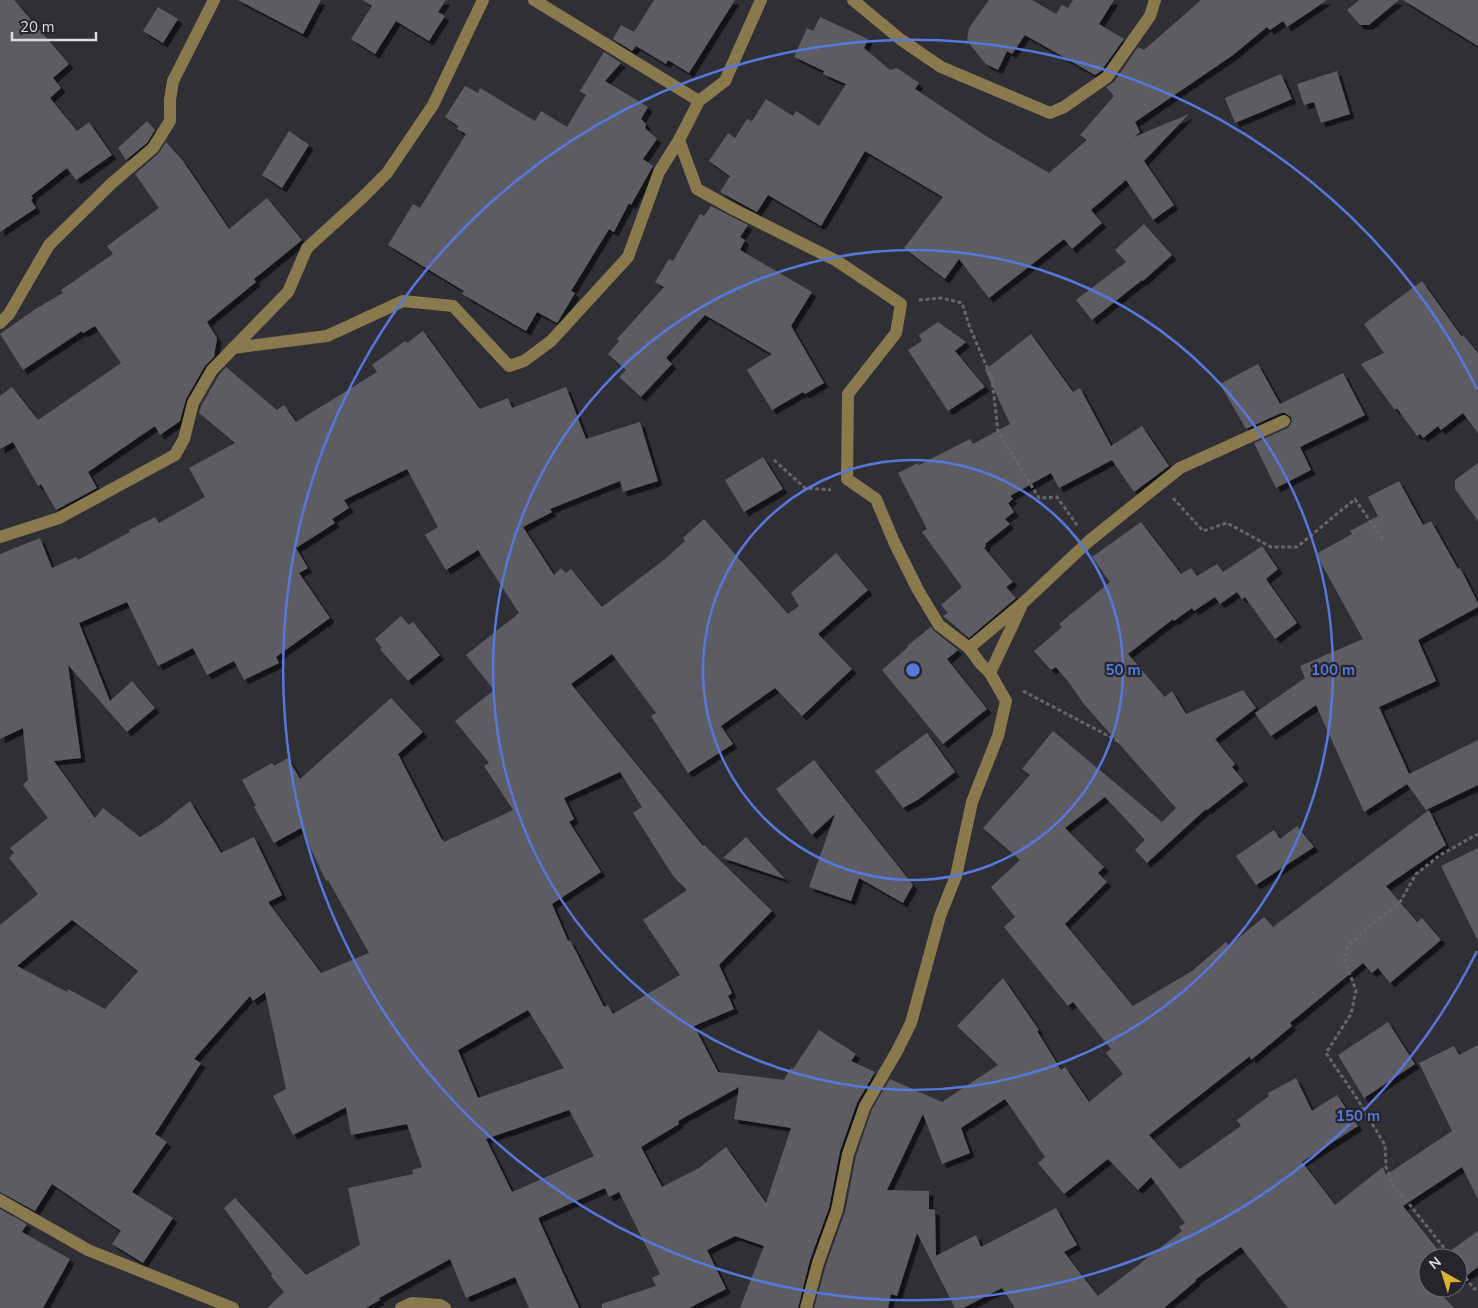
<svg xmlns="http://www.w3.org/2000/svg" width="1478" height="1308" font-family="'Nunito Sans',sans-serif">
<defs>
<filter id="shadow"><feDropShadow dx="4.5" dy="4.5" stdDeviation="0" flood-color="#0009"/></filter>
</defs>
<rect width="100%" height="100%" fill="#302f36"/>
<path fill="#5d5c63" fill-rule="evenodd" filter="url(#shadow)" d="M0,0H14L69,64L53,78L61,88L50,98L77,131L89,122L112,155L76,180L67,168L31,196L33,198L31,200L36,208L0,232Z
M238,0H321L303,34Z
M363,0H446L438,12L445,16L429,41L396,21L375,54L351,39L372,6Z
M654,0H735L689,73L668,60L666,64L636,46L632,51L613,39L621,25L634,32Z
M989,0H1032L1056,14L1062,5L1068,8L1073,0H1114L1099,24L1124,39L1101,71L1095,75L1025,35L1012,54L1007,51L998,70L986,64L967,41L969,28Z
M1201,0H1327L1287,27L1283,21L1270,30L1267,27L1233,55L1135,122L1140,132L1134,137L1189,114L1144,161L1174,205L1153,220L1126,180L1091,210L1102,223L1072,249L1064,239L989,298L959,259L945,279L904,248L943,197L865,151L821,226L768,195L757,212L720,192L730,176L709,161L728,133L735,138L747,119L752,121L766,99L793,116L796,111L819,126L846,84L823,74L824,71L794,57L807,28L813,31L820,17L868,39L864,48L890,70L897,68L919,83L915,89L986,136L1049,173L1087,140L1080,135L1114,96L1106,87L1114,82L1138,47L1144,50Z
M1359,0H1399L1369,25H1360L1347,10Z
M1403,0H1478V46Z
M158,7L178,19L163,43L143,31Z
M604,52L621,63L605,81L648,107L641,119L646,124L645,128L657,139L643,159L653,166L631,205L629,203L614,232L609,229L571,291L575,293L559,320L557,323L537,312L526,331L462,294L464,291L388,245L413,204L420,208L466,134L457,129L458,126L445,117L465,86L478,93L480,88L535,121L541,111L567,127L586,95L580,91Z
M1337,71L1350,114L1321,123L1314,102L1304,105L1297,84Z
M1281,74L1292,99L1235,123L1225,98Z
M147,121L155,130L147,143L126,160L118,148Z
M289,131L309,145L282,188L262,175Z
M166,142L183,161L229,229L267,198L302,240L254,279L256,282L207,322L217,338L214,357L205,366L186,399L180,421L160,435L155,426L88,472L97,488L56,510L41,484L38,486L13,442L0,449V396L12,387L38,420L121,363L95,326L83,333L82,331L23,370L0,334L37,308L63,293L61,290L113,254L107,246L159,208L135,174L158,154Z
M711,206L748,225L740,237L745,240L740,250L812,292L791,326L824,383L805,394L803,392L772,410L747,370L772,354L705,315L666,358L672,364L641,397L619,377L626,370L608,354L619,341L617,339L664,287L655,282L669,259L673,261L700,214L704,216Z
M1144,224L1172,255L1143,281L1142,280L1092,320L1076,300L1126,262L1115,250Z
M1422,281L1462,337L1463,335L1478,353V433L1463,413L1441,430L1438,426L1423,438L1420,434L1417,436L1397,408L1395,410L1361,364L1384,353L1364,324Z
M938,322L966,342L955,351L985,387L948,411L908,350L922,341L919,335Z
M423,331L480,409L508,398L512,408L566,387L586,439L640,422L658,481L623,492L620,481L550,509L552,512L523,527L554,575L561,568L566,573L571,569L602,607L665,559L685,541L683,538L704,519L788,614L799,606L791,593L836,553L868,590L818,634L852,669L802,716L775,688L721,726L733,744L688,773L651,716L656,713L612,654L571,684L703,846L704,845L772,911L719,965L732,993L728,996L734,1009L694,1026L718,1072L784,1080L791,1068L793,1069L819,1030L856,1054L851,1061L875,1072L857,1103L840,1151L829,1208L810,1260L798,1308H740L764,1246L735,1236L707,1250L726,1289L689,1308H602V1304L656,1286L652,1278L660,1274L619,1192L609,1197L605,1188L538,1218L579,1308H529L515,1277L466,1298L450,1259L379,1298L380,1300L366,1308H267L284,1292L271,1276L272,1274L224,1208L235,1198L306,1275L360,1245L348,1188L413,1174L412,1170L422,1167L407,1124L351,1135L346,1107L293,1135L273,1096L286,1089L265,992L253,1001L250,996L194,1059L201,1063L155,1134L167,1142L132,1192L173,1218L143,1263L112,1244L121,1231L52,1184L35,1211L0,1192V925L38,894L9,858L14,853L10,848L48,818L23,785L28,780L23,728L0,739V554L40,538L52,568L76,557L78,560L130,532L129,530L155,517L159,523L205,497L189,468L235,443L199,413L201,406L219,375L226,367L277,410L284,405L296,422L377,372L372,365L405,341L407,343ZM407,469L438,527L425,535L446,570L478,550L519,613L466,655L494,690L455,721L489,763L484,766L513,810L444,842L443,839L442,840L398,754L423,732L391,698L300,779L288,758L274,766L272,763L242,780L256,806L254,807L274,843L301,828L326,881L328,880L369,953L321,973L268,902L282,895L254,837L221,853L190,801L160,825L140,837L103,808L95,818L54,761L81,758L68,665L127,732L155,708L132,681L110,701L79,623L127,602L158,666L193,648L207,675L234,661L244,680L279,663L276,657L330,618L299,573L308,568L296,548L335,523L332,519L349,508L344,500ZM620,772L642,807L633,813L673,876L687,890L643,920L680,975L613,1014L608,1005L604,1007L570,940L568,941L552,904L601,872L569,822L574,819L564,798ZM72,920L138,971L105,1009L68,989L67,992L17,966ZM528,1010L564,1068L478,1098L458,1050ZM739,1087L734,1119L791,1128L766,1203L726,1147L699,1168L662,1187L641,1147L679,1124L678,1121ZM569,1110L594,1156L512,1192L486,1139Z
M1031,334L1073,392L1080,388L1111,446L1142,426L1169,466L1134,492L1112,460L1059,488L1051,473L1010,496L1013,499L1008,503L1014,512L1005,519L1010,524L985,544L986,546L984,548L1013,582L1006,587L1016,598L969,638L943,616L948,613L941,605L962,587L922,532L927,529L898,473L918,463L919,465L970,439L973,444L1010,424L985,370Z
M1258,364L1280,404L1343,373L1365,415L1300,447L1311,470L1276,488L1254,443L1288,428L1292,422L1291,417L1285,413H1281L1246,429L1220,384Z
M763,457L783,489L744,512L725,480Z
M1478,463V521L1455,489V480Z
M1399,481L1423,525L1431,521L1458,569L1460,568L1478,603V607L1418,640L1436,681L1379,707L1409,774L1478,740V785L1426,810L1407,784L1364,812L1316,705L1271,736L1255,713L1305,678L1300,666L1363,639L1316,554L1352,534L1350,531L1378,516L1368,497Z
M1141,522L1181,574L1191,568L1197,576L1217,564L1223,572L1262,546L1278,569L1266,579L1297,623L1275,639L1245,597L1242,599L1237,592L1220,604L1215,597L1194,611L1192,608L1174,621L1173,619L1128,654L1165,697L1172,691L1186,714L1243,690L1256,708L1215,739L1235,764L1232,767L1244,781L1207,810L1206,809L1147,863L1135,850L1145,840L1105,797L1065,828L1104,867L1098,873L1107,882L1065,924L1133,1006L1192,971L1226,942L1229,946L1264,917L1273,927L1429,810L1446,845L1386,886L1417,922L1422,918L1441,940L1390,983L1378,968L1372,973L1363,963L1290,1023L1292,1026L1251,1060L1250,1056L1149,1135L1180,1169L1241,1126L1237,1120L1269,1096L1268,1093L1296,1078L1312,1111L1337,1095L1358,1126L1302,1162L1335,1205L1383,1167L1386,1175L1452,1131L1419,1063L1454,1046L1459,1055L1478,1045V1199L1462,1167L1403,1206L1443,1256L1478,1231V1267L1458,1282V1258H1428V1288H1449L1441,1294L1454,1308H1288L1241,1247L1195,1280L1196,1281L1164,1308H1015L1002,1288L963,1308H955L917,1233L897,1296L891,1294L888,1308H814L826,1265L845,1212L856,1156L872,1109L890,1079L942,1102L998,1065L957,1026L1003,978L1039,1030L1037,1031L1061,1070L1065,1067L1089,1102L1123,1074L1106,1053L1111,1049L1073,1002L1068,1006L1004,927L1015,917L991,887L1020,860L983,828L1030,775L1022,769L1053,731L1162,822L1176,808L1083,703L1070,684L1056,667L1051,670L1034,651L1062,627L1059,624L1110,582L1092,557ZM1005,1099L1045,1157L1038,1163L1064,1194L1108,1159L1138,1190L1151,1177L1185,1223L1179,1227L1182,1231L1098,1296L1064,1252L1077,1245L1056,1208L981,1247L976,1235L936,1256L935,1210L929,1209V1191L887,1190L923,1114L942,1164L970,1153L961,1128Z
M401,616L409,625L413,622L440,655L408,681L380,649L382,648L375,639Z
M931,627L934,631L958,650L947,659L987,709L943,744L882,670L908,647L907,646Z
M927,733L955,772L919,799L903,808L875,771Z
M814,760L913,885L903,903L859,878L851,901L809,887L835,814L812,835L776,789Z
M1297,826L1314,847L1256,885L1236,856L1274,830L1280,839Z
M746,837L785,879L723,858Z
M1478,848V941L1441,866Z
M1388,1022L1415,1064L1364,1098L1338,1055Z
M0,1209L27,1224L22,1232L70,1259L43,1308H0Z"/>
<g fill="none" stroke-linecap="round" stroke-linejoin="round">
<path stroke="#65656b" stroke-width="3" stroke-dasharray="4 2.5" stroke-linecap="butt" d="M919,300L942,298L962,303L970,328L992,379L998,432L1039,498L1057,497L1077,525
M774,460L805,488L831,490
M1173,498L1203,531L1227,523L1271,547H1297L1355,499L1383,540
M1023,691L1120,742
M1452,1258L1410,1205L1394,1187L1386,1167L1385,1145L1356,1097L1326,1053L1351,1014L1356,990L1345,962L1347,947L1373,923L1400,902L1416,874L1440,855L1478,834
M1458,1267L1474,1289L1478,1288"/>
<path stroke="#89794d" stroke-width="12" d="M534,0L699,101
M761,0L725,81L699,101L679,140L697,189L735,210L837,261L901,304L896,333L848,394L847,479L876,499L894,542L918,590L939,625L969,648L980,663L990,673L1006,701L998,736L972,802L956,876L940,916L911,1023L897,1051L865,1106L848,1154L837,1210L818,1263L806,1308
M853,0L900,39L941,67L1050,113L1064,107L1107,77L1150,16L1155,0
M0,323L9,314L49,245L112,183L153,148L170,121V100L173,81L214,0
M233,348L327,336L403,301L453,306L509,366L524,361L551,341L628,257L659,172L679,140
M0,537L59,518L175,455L184,439L193,403L212,370L288,292L307,248L362,198L387,173L433,105L483,0
M969,648L1023,603L1089,541L1180,468L1284,421
M990,673L1021,607
M0,1200L88,1250L233,1308
M401,1308L412,1303L440,1305L445,1308"/>
</g>
<g fill="none" stroke="#5678da" stroke-width="2.5">
<circle cx="913" cy="670" r="210"/>
<circle cx="913" cy="670" r="420"/>
<path d="M1477 951A630 630 0 1 1 1477 389"/>
</g>
<circle cx="913" cy="670" r="8" fill="#5678da" stroke="#26252c" stroke-width="2.5"/>
<g font-size="15" text-anchor="middle" font-weight="bold" fill="#5678da" stroke="#26252c" stroke-width="4.5" stroke-linejoin="round" paint-order="stroke">
<text x="1123" y="675">50 m</text>
<text x="1333" y="675">100 m</text>
<text x="1358" y="1121">150 m</text>
</g>
<g transform="translate(1443 1273) rotate(321)"><circle r="24" fill="#26252c" stroke="#6e6e74"/>
<path d="M0-4L9 19L0 12L-9 19Z" fill="#dab333"/>
<text y="-8" font-size="14" font-weight="bold" text-anchor="middle" fill="#dbdbdf">N</text>
</g>
<path d="M12 32v8h84v-8" fill="none" stroke="#dbdbdf" stroke-width="2.5"/>
<text x="20" y="32" font-size="15" fill="#dbdbdf" stroke="#26252c" stroke-width="4" paint-order="stroke">20 m</text>
</svg>
